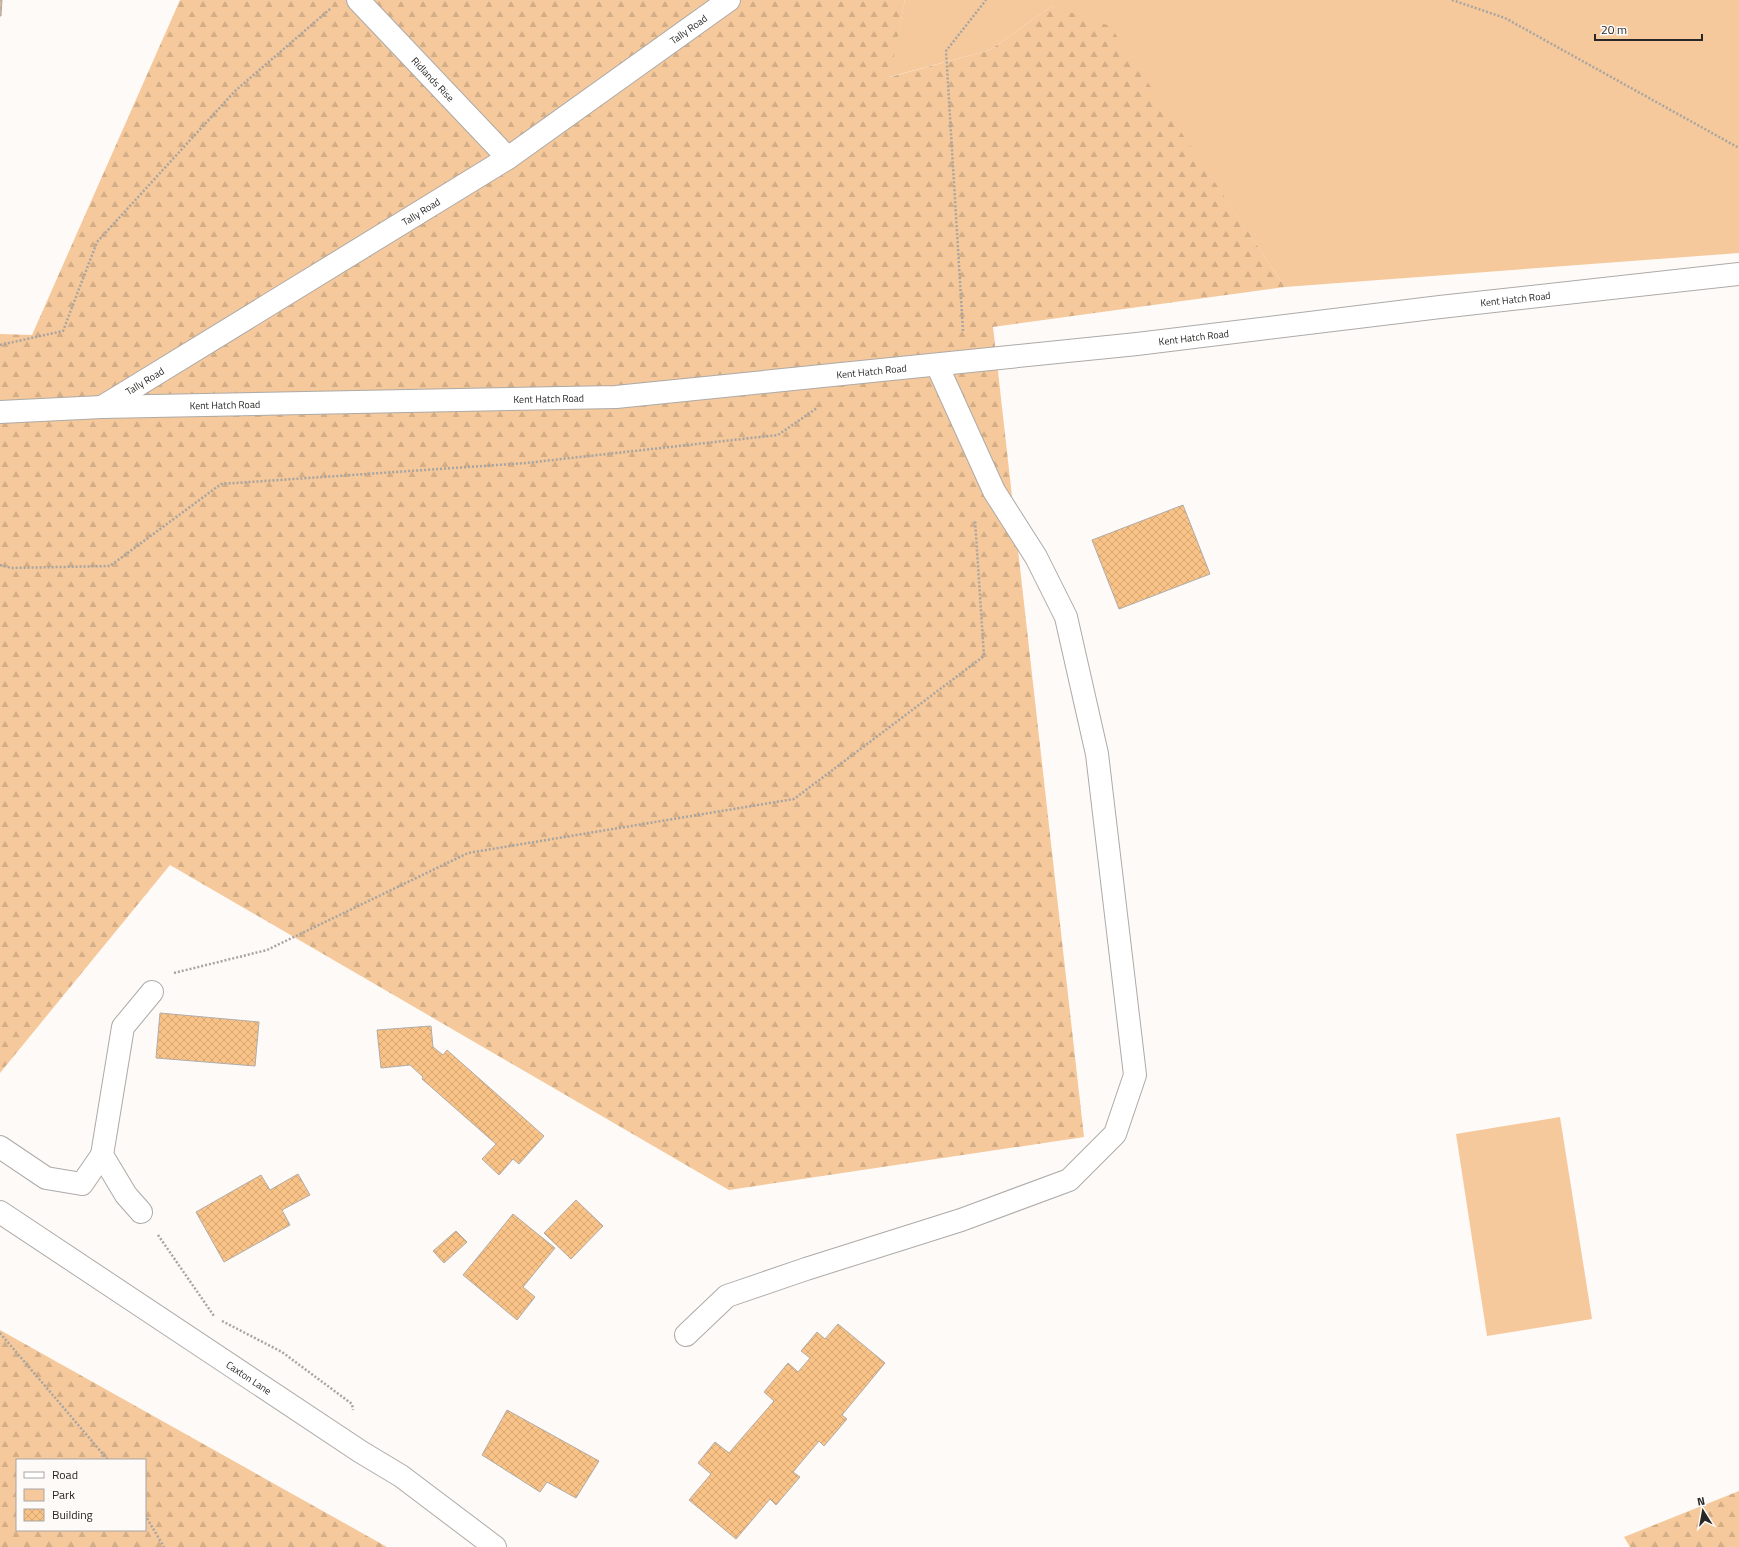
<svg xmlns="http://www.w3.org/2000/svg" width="1739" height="1547" font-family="'Titillium Web',sans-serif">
<defs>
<pattern id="forest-firs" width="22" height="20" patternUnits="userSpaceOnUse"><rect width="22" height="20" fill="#f5c99c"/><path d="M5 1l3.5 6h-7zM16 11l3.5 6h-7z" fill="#d2ad86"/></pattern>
<pattern id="building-cross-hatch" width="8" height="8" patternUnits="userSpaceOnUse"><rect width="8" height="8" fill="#f9c286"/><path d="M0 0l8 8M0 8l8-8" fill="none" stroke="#d5a774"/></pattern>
</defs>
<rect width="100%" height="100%" fill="#fefaf7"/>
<path fill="#f5c99c" d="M905,0H1739V253L1285,287L1152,90L1052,6L990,50L889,77Z
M1560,1117L1592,1319L1487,1336L1456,1134Z"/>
<path fill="url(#forest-firs)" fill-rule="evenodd" d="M180,0H905L890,77L990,50L1052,6L1110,26L1285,287L993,327L1084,1137L729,1190L170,865L0,1073V334L32,335Z
M0,1330L387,1547H0ZM17,1460H145V1530H17Z
M1739,1491V1547H1630L1624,1537Z"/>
<path fill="url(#building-cross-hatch)" stroke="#b0adaa" d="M0,0H2L1,16H0Z
M1183,505L1210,574L1119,609L1092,540Z
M160,1013L259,1022L255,1066L156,1058Z
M431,1026L433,1047L443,1055L447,1050L544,1136L519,1164L513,1159L499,1175L482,1159L496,1144L422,1079L423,1077L410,1065L381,1068L377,1030Z
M298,1174L310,1195L282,1210L290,1225L224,1262L196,1212L261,1175L270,1190Z
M576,1200L603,1226L571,1259L544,1233Z
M513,1214L555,1248L523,1287L535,1297L517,1320L463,1275Z
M456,1231L467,1242L444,1263L433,1251Z
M838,1324L885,1363L842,1415L847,1419L824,1446L819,1441L793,1472L800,1477L776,1505L770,1499L736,1539L689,1500L711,1474L698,1463L715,1442L729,1453L774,1401L764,1392L788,1363L798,1372L810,1358L801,1351L817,1332L825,1339Z
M507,1410L599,1461L576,1498L547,1482L540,1492L482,1455Z"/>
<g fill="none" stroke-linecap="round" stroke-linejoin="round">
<defs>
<g id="minor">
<path id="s1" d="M358,0L508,158"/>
<path id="s2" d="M102,407L508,158L729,0"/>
<path d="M0,1147L46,1178L82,1184L102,1155"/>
<path id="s3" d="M0,1212L361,1452L401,1476L495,1547"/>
<path d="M141,1212L126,1195L102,1155L123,1027L152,992"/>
<path d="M686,1335L727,1296L806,1269L961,1220L1069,1180L1115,1134L1135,1075L1097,754L1066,617L1036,557L994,491L937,365"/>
</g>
<g id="secondary">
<path id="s4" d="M0,412L102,407L616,397L1137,344L1440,307L1739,274"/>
</g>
</defs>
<use href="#minor" stroke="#adaaa7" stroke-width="24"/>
<use href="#secondary" stroke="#adaaa7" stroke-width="24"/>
<path stroke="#a7a4a1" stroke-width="2.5" stroke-dasharray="2 2" stroke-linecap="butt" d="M1452,0L1505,18L1739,148
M963,331L946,51L986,0
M0,345L63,331L97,242L235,91L330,9
M0,565L11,568L110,566L221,484L526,463L778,435L817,408
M174,973L267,950L468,853L794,799L984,656L975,520
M158,1235L214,1316
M222,1321L282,1352L352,1404L353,1410
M0,1333L108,1460
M145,1515L164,1547"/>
<use href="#minor" stroke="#fff" stroke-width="22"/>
<use href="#secondary" stroke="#fff" stroke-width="22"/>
</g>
<g text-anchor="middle" stroke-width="3.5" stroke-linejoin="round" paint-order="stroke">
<g font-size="10" fill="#282725" stroke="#fefaf7">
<text dy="4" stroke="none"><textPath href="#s2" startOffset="698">Tally Road</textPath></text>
<text dy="4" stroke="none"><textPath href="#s1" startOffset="109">Ridlands Rise</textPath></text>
<text dy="4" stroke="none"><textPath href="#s2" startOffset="374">Tally Road</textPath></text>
<text dy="4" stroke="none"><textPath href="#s4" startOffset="1521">Kent Hatch Road</textPath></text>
<text dy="4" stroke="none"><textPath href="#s4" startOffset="1197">Kent Hatch Road</textPath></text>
<text dy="4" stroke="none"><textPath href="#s4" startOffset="873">Kent Hatch Road</textPath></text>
<text dy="4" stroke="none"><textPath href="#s2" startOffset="50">Tally Road</textPath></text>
<text dy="4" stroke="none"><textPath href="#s4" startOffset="549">Kent Hatch Road</textPath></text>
<text dy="4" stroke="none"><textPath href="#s4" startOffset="225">Kent Hatch Road</textPath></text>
<text dy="4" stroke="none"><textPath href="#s3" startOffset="299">Caxton Lane</textPath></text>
</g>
</g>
<rect x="16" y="1459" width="130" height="72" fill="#fefaf7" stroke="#a8a6a3"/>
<rect x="24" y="1472" width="20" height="6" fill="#ffffff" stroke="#a8a6a3"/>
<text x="52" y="1479" font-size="12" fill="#282725">Road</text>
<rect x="24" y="1489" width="20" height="12" fill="#f5c99c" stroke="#a8a6a3"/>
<text x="52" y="1499" font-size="12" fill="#282725">Park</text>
<rect x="24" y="1509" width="20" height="12" fill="url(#building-cross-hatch)" stroke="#a8a6a3"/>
<text x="52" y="1519" font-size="12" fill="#282725">Building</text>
<g transform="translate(1703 1511) rotate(349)" stroke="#fefaf7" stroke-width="3" paint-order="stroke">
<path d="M0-3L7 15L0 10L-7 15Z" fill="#282725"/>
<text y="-6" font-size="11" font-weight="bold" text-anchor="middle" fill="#282725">N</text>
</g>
<path d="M1595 34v6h107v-6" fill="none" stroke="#282725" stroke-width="2"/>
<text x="1601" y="34" font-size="12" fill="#282725" stroke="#fefaf7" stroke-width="3" paint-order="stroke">20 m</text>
</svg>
